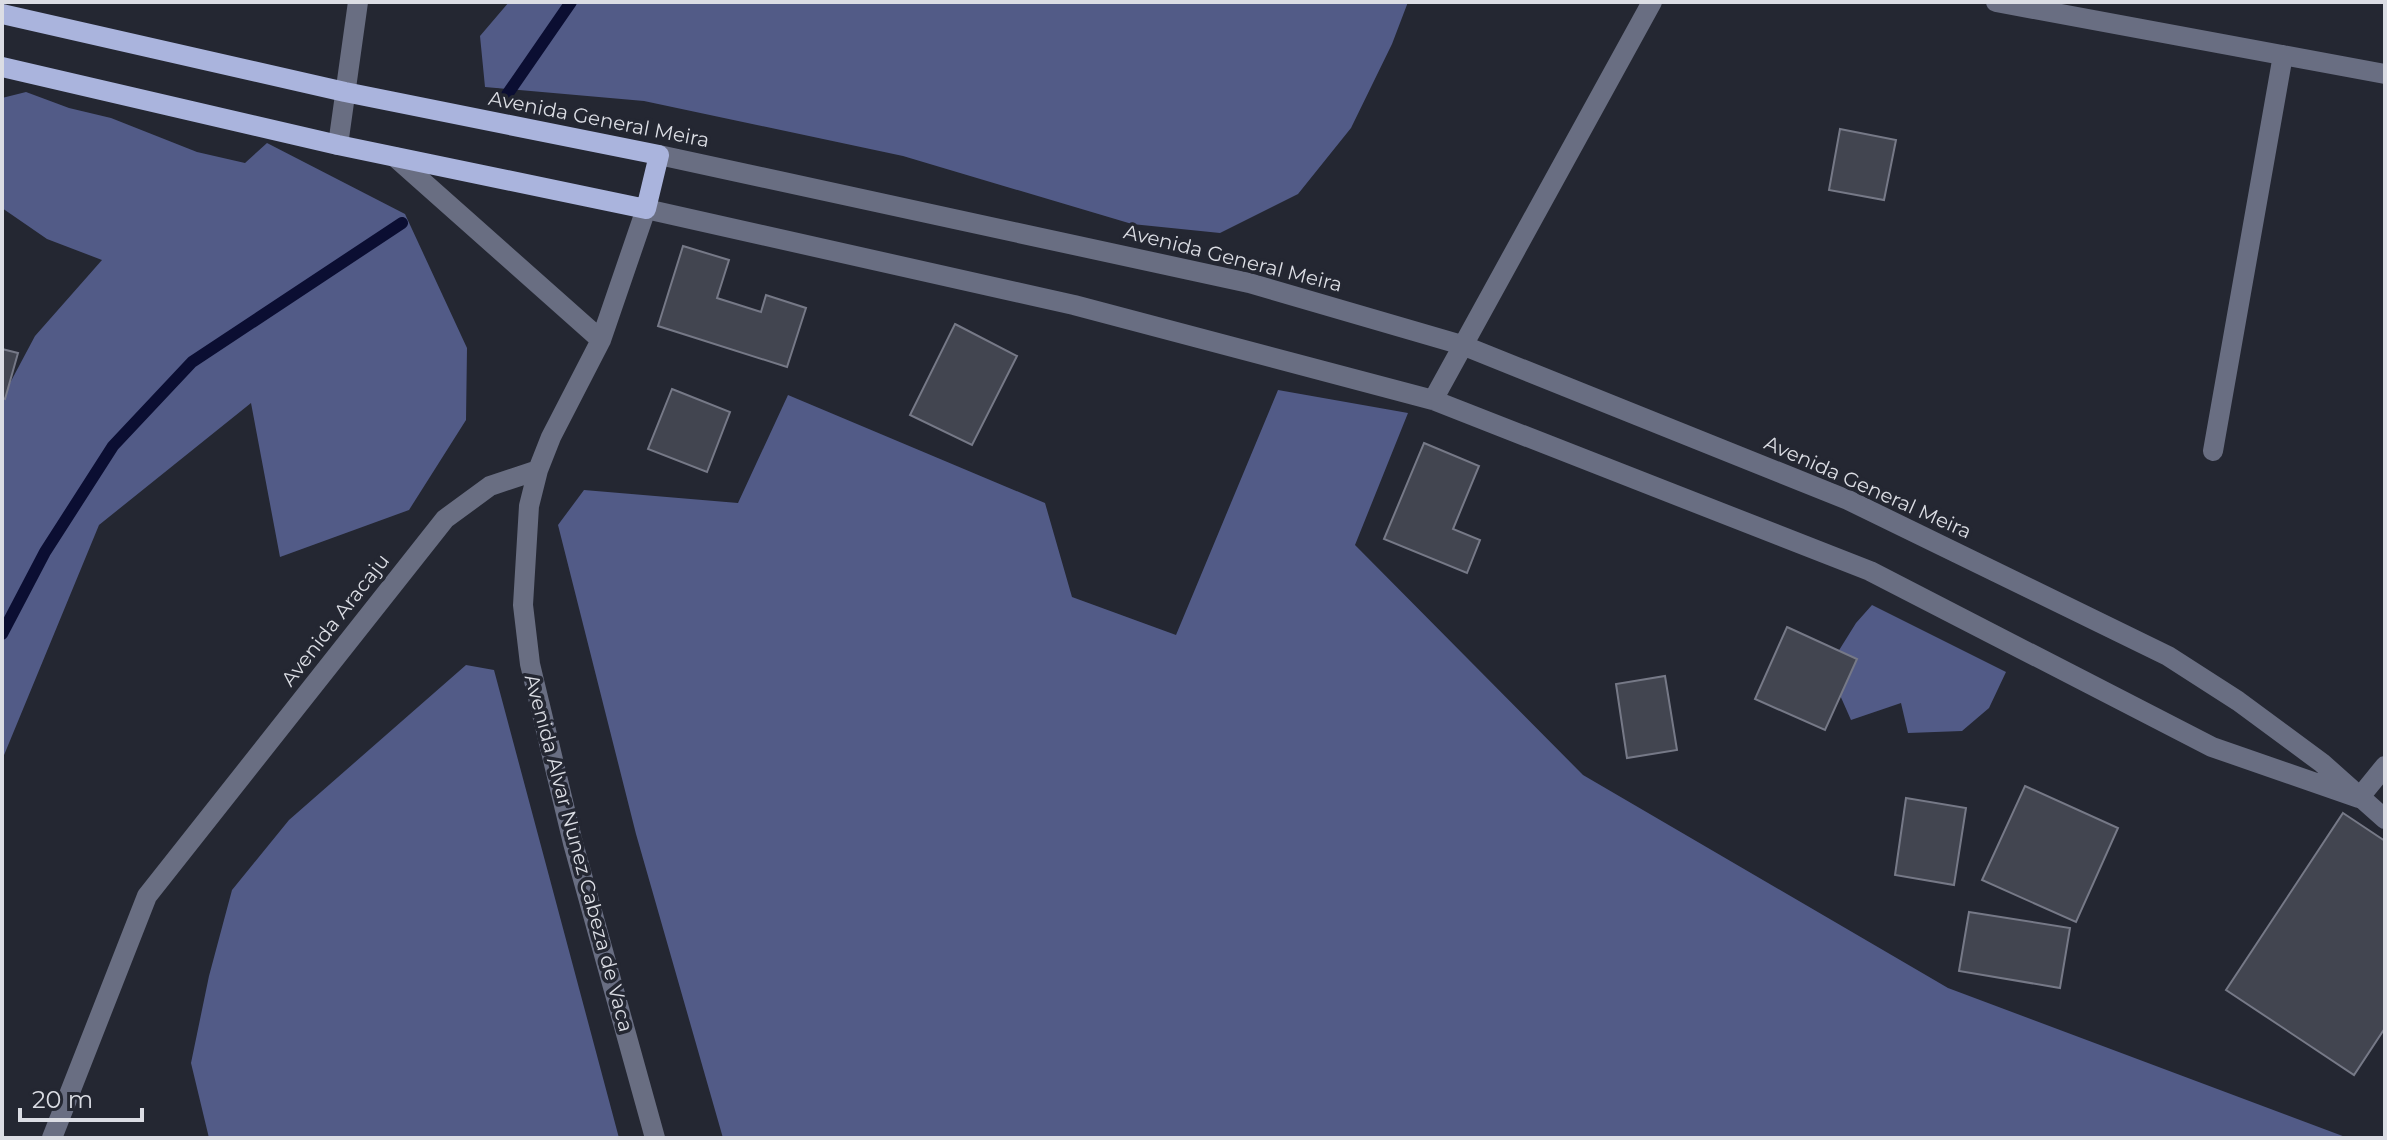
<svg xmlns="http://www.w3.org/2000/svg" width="2387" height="1140" font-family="Montserrat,sans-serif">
<rect width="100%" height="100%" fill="#242732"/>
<path fill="#525b87" d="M509,2H1408L1392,44L1351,128L1298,194L1220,233L1132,224L903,156L644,101L485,87L480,36Z
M26,92L69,108L111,118L197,152L245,163L267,143L405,214L467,348L466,420L409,510L280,557L251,403L99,525L2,760V398L35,336L102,260L47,239L2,208V98Z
M1278,390L1408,413L1355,545L1583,775L1948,988L2348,1138H723L636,834L558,525L584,490L738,503L788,395L1045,503L1072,597L1176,635Z
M1872,605L2006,672L1989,708L1962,731L1908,733L1901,703L1851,720L1828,668L1856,623Z
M466,665L494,670L619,1138H209L191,1063L209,976L232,890L289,820Z"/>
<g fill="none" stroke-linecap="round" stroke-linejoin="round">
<path stroke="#0b0e32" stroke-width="12" d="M502,102L571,2
M2,634L45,552L113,446L192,362L402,223"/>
</g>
<path fill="#424550" stroke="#767987" stroke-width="2" d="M1840,129L1896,140L1884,200L1829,190Z
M683,246L729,260L717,298L761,312L766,295L806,308L787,367L658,326Z
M955,324L1017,356L972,445L910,415Z
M2,349L18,353L5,399L2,398Z
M672,389L730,412L707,472L648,449Z
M1424,443L1479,466L1453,529L1480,540L1467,573L1384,539Z
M1787,627L1857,659L1825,730L1755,699Z
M1665,676L1677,750L1627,758L1616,684Z
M2025,786L2118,828L2076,922L1982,880Z
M1906,798L1966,808L1954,885L1895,875Z
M2343,813L2385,841V1028L2354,1075L2226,990Z
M1969,912L2070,928L2060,988L1959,971Z"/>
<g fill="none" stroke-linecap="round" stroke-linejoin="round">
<path stroke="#696e82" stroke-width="20" d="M1996,2L2385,74
M338,145L358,2
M659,155L1249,283L1462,345L1848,500L2168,656L2238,701L2322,763L2385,819
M395,157L601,340
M1433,400L1652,2
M2213,451L2283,55
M2359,798L2385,766
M52,1138L147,896L445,519L490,486L538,470
M655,1138L573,843L530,664L523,605L529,506L538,470L551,437L601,340L646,209L1074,305L1433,400L1870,571L2212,747L2359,798"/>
<path stroke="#aab4dd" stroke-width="20" d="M2,14L345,92L659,155L646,209L338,145L2,67"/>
</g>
<g text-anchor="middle" stroke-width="7" stroke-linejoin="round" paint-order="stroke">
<g font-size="20" fill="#dbdde4" stroke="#242732">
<text transform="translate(599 119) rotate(11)" y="7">Avenida General Meira</text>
<text transform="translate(1233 258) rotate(14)" y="7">Avenida General Meira</text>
<text transform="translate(1868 487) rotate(24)" y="7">Avenida General Meira</text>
<text transform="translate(335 620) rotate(-52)" y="7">Avenida Aracaju</text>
<text transform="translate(579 853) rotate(75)" y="7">Avenida Alvar Nunez Cabeza de Vaca</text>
</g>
</g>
<rect width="2387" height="1140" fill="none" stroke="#dbdde4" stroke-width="8"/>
<path d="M20 1108v12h122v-12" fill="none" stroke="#dbdde4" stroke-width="4"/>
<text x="32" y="1108" font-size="24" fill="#dbdde4" stroke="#242732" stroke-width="6" paint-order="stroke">20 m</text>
</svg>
